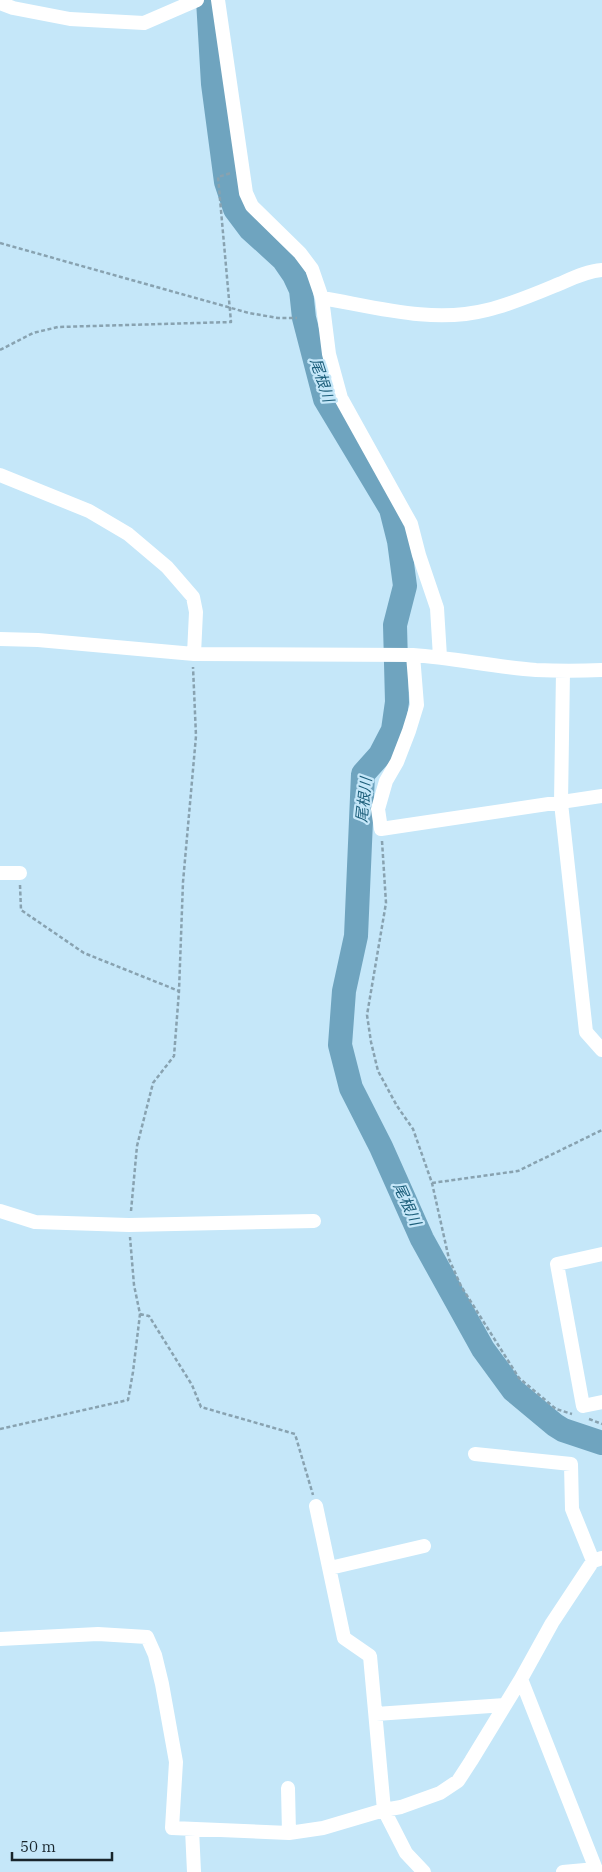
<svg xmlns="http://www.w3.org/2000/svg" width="602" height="1872" font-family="'IBM Plex Serif','Noto Sans JP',serif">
<rect width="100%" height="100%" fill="#c5e7f9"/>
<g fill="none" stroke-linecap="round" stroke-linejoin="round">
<path stroke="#6fa4bf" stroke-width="24" d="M208,0L213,84L226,182L235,209L250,229L283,259L294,275L301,290L304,318L325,399L391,509L399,541L405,586L395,625L397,702L393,730L380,755L363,774L356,936L344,991L340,1045L351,1088L381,1147L422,1239L483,1349L513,1390L555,1425L563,1430L602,1443"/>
<path stroke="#88a2b0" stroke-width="2.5" stroke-dasharray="4 2.5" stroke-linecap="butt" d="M0,243L249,313L278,318H297
M0,350L33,333L58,327L231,322L218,177L231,173
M382,841L386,903L367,1015L371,1042L378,1071L397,1106L413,1129L432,1183L449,1259L461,1286L519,1378L556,1409L572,1414
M20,885L21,910L84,953L179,991
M432,1183L518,1171L602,1130
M131,1211L137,1146L153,1083L174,1056L179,991L183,882L196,736L193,667
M140,1314L149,1316L192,1385L201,1407L295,1434L313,1495
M589,1419L602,1424
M0,1429L128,1400L133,1372L140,1314L134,1285L130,1237"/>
<path stroke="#fff" stroke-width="14" d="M218,0L246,193L252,206L300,253L312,269L322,298L329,354L341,398L411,524L419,555L437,608L440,657
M0,3L13,8L70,19L144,23L197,0
M322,298C375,307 433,324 487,310C512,304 535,294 559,284C573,278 587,271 602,270
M0,475L89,511L128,534L167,567L193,597L196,612L194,654
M0,639L38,640L194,654L413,655C454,658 495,667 536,670C558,671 580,671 602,670
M413,655L417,705L409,731L397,762L386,781L378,809L381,829L602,796
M563,671L561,803L586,1032L602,1050
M0,873H20
M0,1211L35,1222L129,1225L314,1221
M602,1254L557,1264L583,1406L602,1402
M475,1454L571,1464L572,1509L593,1561
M316,1506L344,1638L370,1656L384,1810L406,1853L424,1872
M330,1568L424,1546
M0,1639L98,1634L147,1637L155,1655L162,1684L176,1762L172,1828L289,1833L323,1828L384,1810L401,1807L440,1793L458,1781L471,1761L521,1679L552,1623L593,1561L602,1558
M521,1679L597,1872
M376,1714L505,1705
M288,1788L289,1833
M192,1829L194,1872
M563,1872L596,1869"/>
</g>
<g text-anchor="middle" stroke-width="4.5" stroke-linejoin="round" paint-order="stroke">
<g font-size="15" font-style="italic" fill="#1c5e7a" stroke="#c5e7f9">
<text transform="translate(322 380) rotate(72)" y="5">尾根川</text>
<text transform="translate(364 800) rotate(-84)" y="5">尾根川</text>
<text transform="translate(407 1204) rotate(66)" y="5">尾根川</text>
</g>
</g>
<path d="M12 1852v8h100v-8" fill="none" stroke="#18252c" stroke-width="2.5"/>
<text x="20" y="1852" font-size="15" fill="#18252c" stroke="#c5e7f9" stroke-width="4" paint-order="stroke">50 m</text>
</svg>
